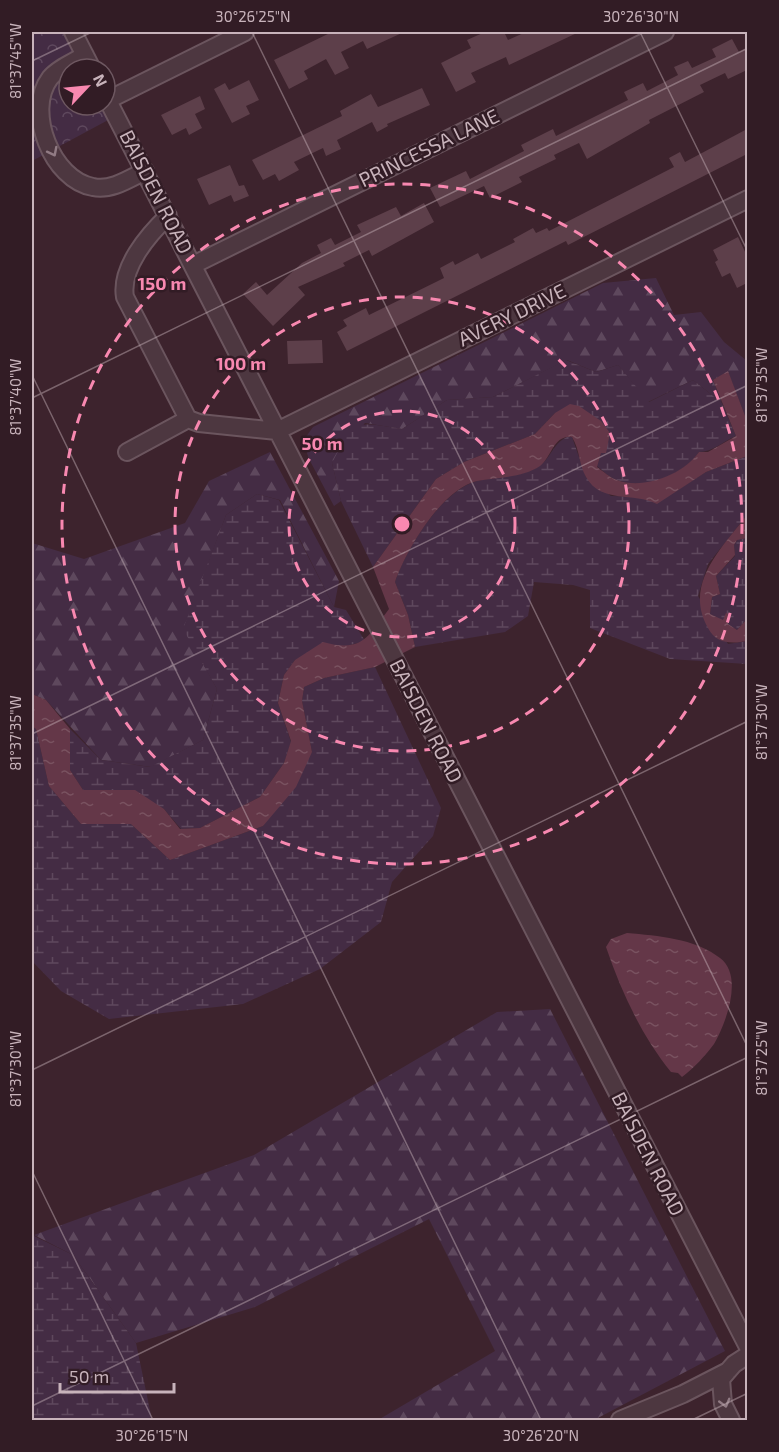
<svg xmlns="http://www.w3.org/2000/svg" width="779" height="1452" font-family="'Exo 2',sans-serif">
<defs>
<pattern id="forest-firs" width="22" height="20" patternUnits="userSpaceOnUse" patternTransform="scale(1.5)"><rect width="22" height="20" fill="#442c44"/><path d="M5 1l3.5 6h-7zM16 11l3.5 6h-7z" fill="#5e485d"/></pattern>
<pattern id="wetland-marsh" width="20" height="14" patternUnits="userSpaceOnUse" patternTransform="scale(1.5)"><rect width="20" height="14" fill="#442c44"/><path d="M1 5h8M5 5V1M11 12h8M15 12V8" fill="none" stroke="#5e485d"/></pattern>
<pattern id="park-crowns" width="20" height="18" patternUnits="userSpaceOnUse" patternTransform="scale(1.5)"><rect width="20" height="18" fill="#442c44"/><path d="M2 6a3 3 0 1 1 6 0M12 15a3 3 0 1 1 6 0" fill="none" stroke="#5e485d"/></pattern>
<pattern id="water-ripples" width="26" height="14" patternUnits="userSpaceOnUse" patternTransform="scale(1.5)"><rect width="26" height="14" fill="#643748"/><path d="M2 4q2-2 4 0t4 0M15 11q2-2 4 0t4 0" fill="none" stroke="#795260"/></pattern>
</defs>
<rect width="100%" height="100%" fill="#3d232d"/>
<path fill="url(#forest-firs)" d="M656,278L674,315L701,312L724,342L747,361V421L728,372L713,380L722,403L693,380L648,402L618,365L596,372L567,360L493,397L447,400L402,429L365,423L332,463L341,501L334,506L309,459L303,441L313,427L603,283Z
M270,452L339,581L334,607L280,500L257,494L226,515L184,629L217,689L203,740L151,767L101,760L46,700L32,694V543L84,559L185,523L209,481Z
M550,1009L725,1351L594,1420H378L495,1351L429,1219L255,1307L136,1343L73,1255L34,1235L254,1155L497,1012Z"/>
<path fill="url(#wetland-marsh)" d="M566,360L596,372L618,365L649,402L693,380L722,403L736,436C724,441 712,452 699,452C684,475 643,491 617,480C610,478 603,471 597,466L601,453L555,413L535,434L464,462L436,479L373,567L341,501L332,463C355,419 354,421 402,429L447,400L493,397Z
M567,437H572L586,477L611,496L645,497L657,503L706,472L747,456V515L708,564L698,596L728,644L747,641V664L670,659L590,628V590L573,585L534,582L528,616L505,632L415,647L408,615L395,582C406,549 442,490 477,481C497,476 521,478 539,466C551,459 552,444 567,437Z
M257,494L279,500L334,607L346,610L365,641L295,660L284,675L278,703L291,742L284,763L260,797L200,828L181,829L164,809L83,790L70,770V729L101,760L150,767L203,740L217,689L183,629L226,515Z
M747,538V619L737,630L710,614L712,597L720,594L716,576L735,556L734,545L738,539Z
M375,667L441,808L433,836L392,882L381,922L320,969L243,1004L109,1019L61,991L32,961V726L36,729L49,786L81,824H131L170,860L263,826L312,752L302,701L304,687L324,678Z
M32,1235L73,1255L136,1343L152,1420H34L32,1416Z"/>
<path fill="url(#park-crowns)" d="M32,32H65L84,69H69V105H103L110,119L32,161Z"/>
<path fill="url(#water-ripples)" d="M728,371L747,421V456L706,472L657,504C634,492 601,504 586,477C579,465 580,450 572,437C553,435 552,457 540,466C522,478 497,477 477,481C442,489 406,550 395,582L408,615L415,647L375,667L324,678L304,687L302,701L312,752L296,787L263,826L170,860L131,824H81L49,786L36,729L32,726V694L46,700L70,729V770L83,790H135L164,809L180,829L200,828L260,797L284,763L291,741L278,703L284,675L295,660L323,642C362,653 368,637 389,609L373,567L436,479L464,462L535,434L555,413L570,404L579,406L601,421L610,433L606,453H601L597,467C603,471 610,478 617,480C643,490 683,475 699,452H708L736,436L713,380Z
M747,515V538L737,540L734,545L735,555L716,576L720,594L712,597L710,614L723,620L726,613L729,614L728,624L737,630L747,619V641C732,644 716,644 708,628C683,584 722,548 747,515Z
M627,933C658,936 694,938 720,958C744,976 726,1023 714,1044C705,1056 694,1068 682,1077L678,1073L671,1072C641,1035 621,991 606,947L611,939Z"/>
<path fill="#5d3f4a" d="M332,32H404L367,49L363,41L341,52L349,68L335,75L326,59L304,71L308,79L289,89L274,60Z
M485,32H504L508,40L526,32H579L509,65L506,57L471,73L476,82L456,92L441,63L471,48L467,40Z
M732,39L739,52L747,48V70L728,79L725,73L700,85L704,92L649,120L650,123L587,159L579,143L554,155L556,159L519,177L522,182L490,198L484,186L440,207L430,188L466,171L470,179L524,151L521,145L553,129L556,136L628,100L624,92L643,83L647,91L678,75L674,67L688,61L692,68L716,57L712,49Z
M249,80L259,100L246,106L250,114L232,123L214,89L225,83L229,90Z
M422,88L430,105L387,124L388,126L377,132L372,122L337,140L341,149L326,156L323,148L294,162L299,170L279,181L275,174L263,180L252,160L342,116L340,111L371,94L378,107Z
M200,96L205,109L195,114L202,128L189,135L186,128L172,135L161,115Z
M747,129V154L568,245L566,241L347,351L337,332L347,326L343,320L366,308L369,315L444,278L440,268L453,261L455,265L478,253L481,259L515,242L513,239L533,228L536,233L547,228L549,231L674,167L669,158L680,152L685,162Z
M230,165L239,186L244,185L249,196L234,202L231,195L209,205L197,179Z
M424,203L434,222L372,256L369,250L343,263L345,266L298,287L305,295L273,326L243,294L256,282L267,295L302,263L321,253L317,245L331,238L335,245L361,232L357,225L396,207L401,216Z
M738,237L747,256V283L737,288L730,273L722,277L715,262L718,260L713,250Z
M322,340L323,363L288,364L287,341Z"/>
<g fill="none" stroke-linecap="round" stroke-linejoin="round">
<defs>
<path id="minor" d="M73,32L92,69
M85,55C74,62 58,68 50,78C25,111 52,180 93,187C111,191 129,179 145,171
M105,95L748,1347
M108,100L245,32
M168,216C148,235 120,268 125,297L188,419L199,423L277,431L748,199
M193,265L665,32
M127,452L188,419
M620,1420L683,1394L728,1371
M731,1420L723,1404L721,1379L734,1364L748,1355"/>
</defs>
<use href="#minor" stroke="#6b555e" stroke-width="20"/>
<use href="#minor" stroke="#4d3740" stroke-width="16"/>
</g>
<defs><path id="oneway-chevron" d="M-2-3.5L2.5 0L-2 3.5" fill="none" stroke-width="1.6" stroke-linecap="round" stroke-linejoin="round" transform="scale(1.5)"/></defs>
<g stroke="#917b84">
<use href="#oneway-chevron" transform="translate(53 152) rotate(63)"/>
<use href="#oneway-chevron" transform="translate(725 1403) rotate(75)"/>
</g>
<path fill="none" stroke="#c8b3bb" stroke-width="1.5" stroke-opacity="0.45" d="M252,32L748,1048M640,32L748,252M32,61L92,32M32,375L541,1420M32,398L748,48M32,734L748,385M32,1070L748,721M32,1171L153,1420M32,1406L748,1057M692,1420L748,1393"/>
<g fill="none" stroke="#f888b0" stroke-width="3" stroke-dasharray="10 8">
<circle cx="402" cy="524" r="113"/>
<circle cx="402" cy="524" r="227"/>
<circle cx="402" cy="524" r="340"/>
</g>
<g text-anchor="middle" stroke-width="5" stroke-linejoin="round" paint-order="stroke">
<g font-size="20" fill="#c8b3bb" stroke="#321c25">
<text transform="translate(429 148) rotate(-26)" y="7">PRINCESSA LANE</text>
<text transform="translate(156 192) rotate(63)" y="7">BAISDEN ROAD</text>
<text transform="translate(512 315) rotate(-26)" y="7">AVERY DRIVE</text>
<text transform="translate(426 721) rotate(63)" y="7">BAISDEN ROAD</text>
<text transform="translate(648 1154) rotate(63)" y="7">BAISDEN ROAD</text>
</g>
</g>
<circle cx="402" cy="524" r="9" fill="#f888b0" stroke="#321c25" stroke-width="3"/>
<g font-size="18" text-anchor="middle" font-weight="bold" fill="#f888b0" stroke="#321c25" stroke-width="5" stroke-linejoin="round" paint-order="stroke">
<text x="162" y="290">150 m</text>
<text x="241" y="370">100 m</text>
<text x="322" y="450">50 m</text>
</g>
<rect width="779" height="1452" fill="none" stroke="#321c25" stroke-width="66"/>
<g transform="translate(87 87) rotate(64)"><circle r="28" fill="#321c25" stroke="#6e5861" stroke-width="1.5"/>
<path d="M0-4.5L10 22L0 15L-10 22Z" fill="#f888b0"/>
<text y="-9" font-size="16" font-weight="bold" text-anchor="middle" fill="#c8b3bb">N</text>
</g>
<path d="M60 1383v9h114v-9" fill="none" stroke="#c8b3bb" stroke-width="3"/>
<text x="69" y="1383" font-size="18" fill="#c8b3bb" stroke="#321c25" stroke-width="4.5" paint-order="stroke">50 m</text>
<rect x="33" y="33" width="713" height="1386" fill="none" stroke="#c8b3bb" stroke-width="2"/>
<g font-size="15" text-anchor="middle" fill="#c8b3bb">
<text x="253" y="22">30°26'25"N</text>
<text x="641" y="22">30°26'30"N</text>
<text transform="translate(16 61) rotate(-90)" y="5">81°37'45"W</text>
<text transform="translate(762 385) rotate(-90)" y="5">81°37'35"W</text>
<text transform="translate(16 397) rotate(-90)" y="5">81°37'40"W</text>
<text transform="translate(762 722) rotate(-90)" y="5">81°37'30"W</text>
<text transform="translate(16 733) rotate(-90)" y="5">81°37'35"W</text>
<text transform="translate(762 1058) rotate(-90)" y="5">81°37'25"W</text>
<text transform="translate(16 1069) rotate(-90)" y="5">81°37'30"W</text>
<text x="152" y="1441">30°26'15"N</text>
<text x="541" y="1441">30°26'20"N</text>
</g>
</svg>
